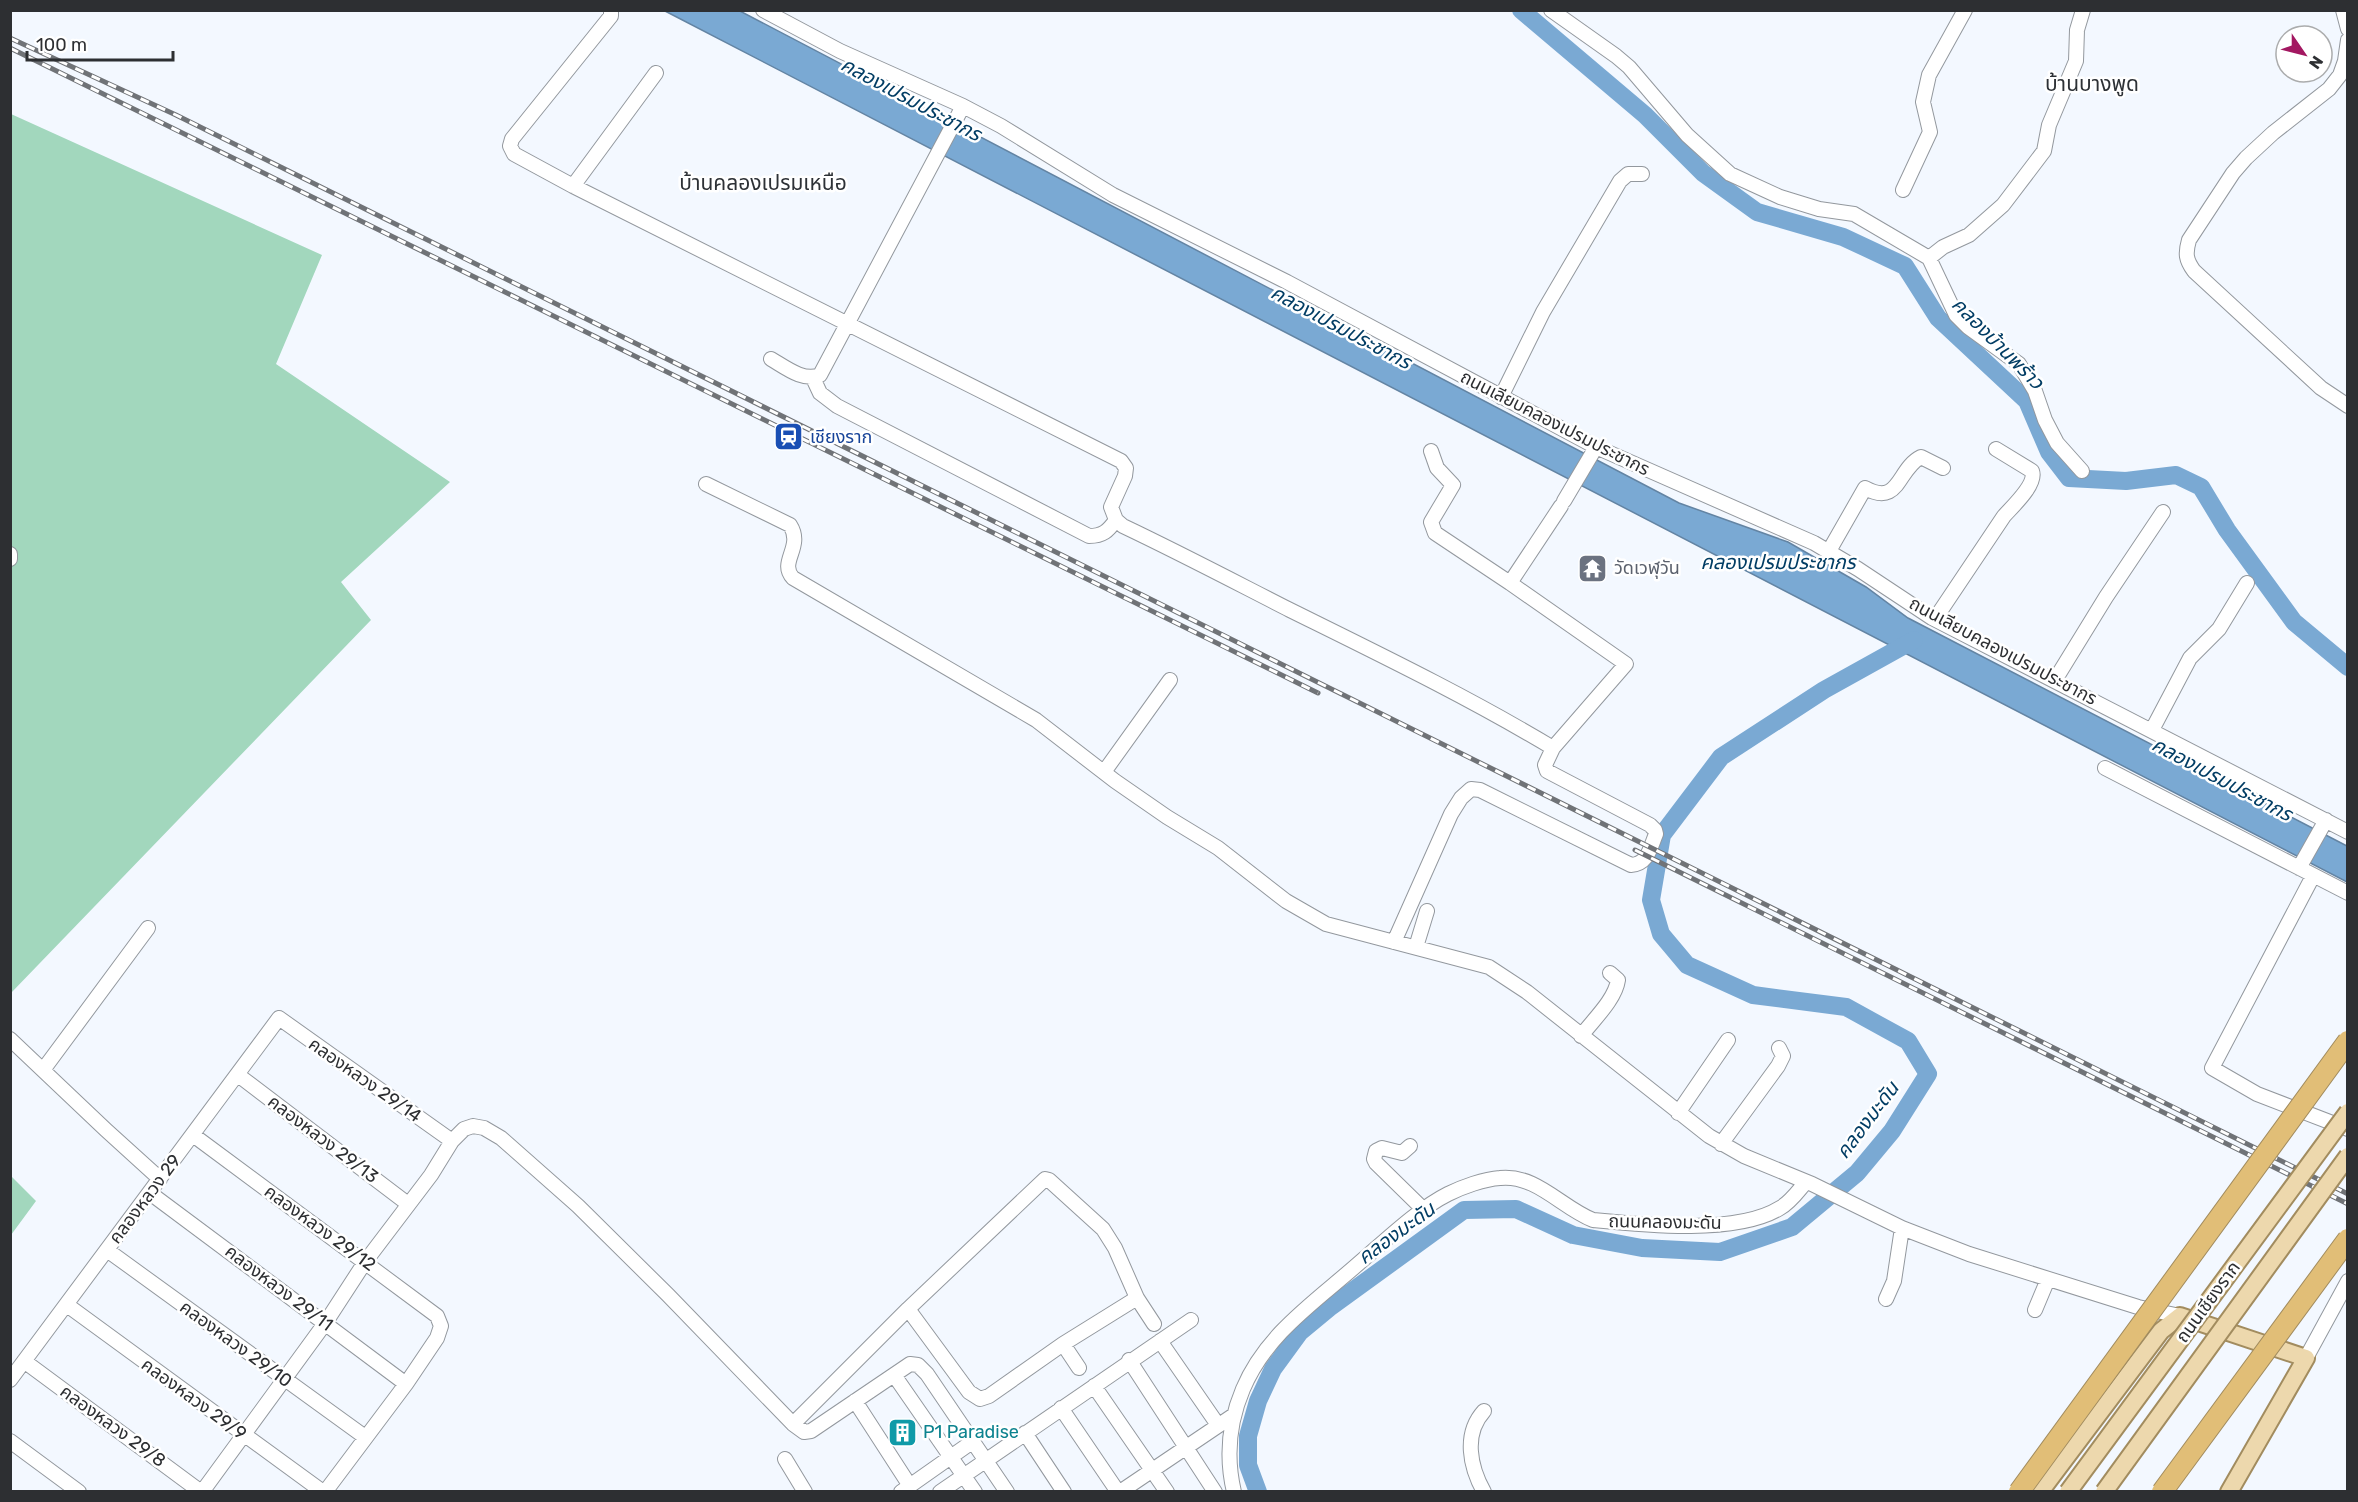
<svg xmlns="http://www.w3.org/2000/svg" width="2358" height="1502" font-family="Rubik,'Noto Sans Thai',sans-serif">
<rect width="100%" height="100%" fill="#f3f8ff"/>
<path fill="#a2d7bd" d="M11,114L322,255L276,364L450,482L341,582L371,620L11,993Z
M11,1176L36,1201L11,1235Z"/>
<path fill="#7aa9d3" stroke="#6384a3" stroke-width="1.5" d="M665,11H740L1679,503L1788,542L1866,587L1908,618L2347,846V882Z"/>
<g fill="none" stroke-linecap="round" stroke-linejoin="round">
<path stroke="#7aa9d3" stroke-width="18" d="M1521,10L1645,115L1703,173L1757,212L1843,237L1905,266L1938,318L2027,401L2049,452L2069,478L2126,481L2176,475L2201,487L2227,530L2294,622L2348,667
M1258,1492L1248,1465V1436L1258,1401L1273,1369L1300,1332L1329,1308L1464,1210L1516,1209L1573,1235L1642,1248L1720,1252L1792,1227L1857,1173L1892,1131L1928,1074L1908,1041L1846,1007L1753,995L1687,965L1661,934L1651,900L1662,835L1721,757L1824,690L1914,640"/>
<defs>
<path id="minor" d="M611,10V16L512,139L510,146L514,154L573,186L1121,461L1126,468L1125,476L1111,507L1116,520L1123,526C1180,553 1235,582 1290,610C1379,654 1468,697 1553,748
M763,10L840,51L963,106L1001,126L1113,195L1287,282L1596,447L1814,543L1858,569L1932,618L2348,832
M1551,10L1616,56L1629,67L1687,135L1730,174L1780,197L1819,209L1854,214L1929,258L1956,315L1968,327L2019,364L2035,391L2045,420L2057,443L2082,471
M2343,10L2348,29
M2348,40L2345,61L2340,75L2329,89L2273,133L2246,158L2233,173L2189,240C2185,254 2186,260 2194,271L2321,388L2348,406
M573,186L656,73
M1903,190L1930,132L1923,102L1929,75L1965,10
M1929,258L1943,247L1969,235L2003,205L2044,151L2049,125L2076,61L2077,30L2083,10
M771,359C785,367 803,382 820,375L963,106
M813,378L820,393L837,406L1089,536C1103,536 1108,531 1116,520
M1501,397L1543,312L1620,181L1628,174H1642
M1431,451L1437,468L1453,485L1431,522L1435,533L1510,583
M706,484L790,525C804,547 778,562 793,578L1036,720L1115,781L1167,817L1218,848L1286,901L1326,924L1489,967L1527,992L1709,1136L1744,1156L1812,1184L1902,1228L1969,1254L2138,1307L2180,1316
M1564,501L1596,447
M1829,551L1865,488C1900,507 1897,469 1921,457L1943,468
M10,554V559
M1935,619L2004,516C2013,506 2037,484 2032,471L1996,449
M2055,680L2106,597L2163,512
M2152,730L2190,658L2219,629L2247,583
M2105,768L2348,893
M1104,772L1170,680
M2299,868L2326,820
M2313,876L2212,1068L2257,1094L2348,1129
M1394,942L1451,814L1461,798L1471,789L1480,790L1631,865C1648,864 1650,848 1656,834L1655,830L1650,825L1547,771L1545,765L1553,748L1626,664L1510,583L1561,506
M1416,947L1427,911
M1581,1036C1593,1020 1615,1000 1618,980L1610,973
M10,1039L106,1130L160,1179
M43,1070L148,928
M238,1075L408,1204
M1678,1113L1728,1040
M193,1135L437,1316L441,1326L437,1338L406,1384L325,1492
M1721,1144L1778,1066L1783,1056L1779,1048
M1410,1146L1402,1153L1382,1148L1376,1151L1374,1159L1376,1163L1424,1210
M150,1193L406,1384
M107,1250L365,1437
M1137,1298L1154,1324
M1886,1299L1894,1281L1902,1228
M67,1305L323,1492
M2035,1310L2048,1279
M1160,1341L1218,1425
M1063,1344L1137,1298L1115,1248L1103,1229L1049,1180L1045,1179L908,1309L969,1392L980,1399L989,1396L1063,1344L1079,1368
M2306,1358L2348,1281
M1129,1360L1215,1492
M24,1361L201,1492
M894,1375L975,1492
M10,1380L279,1018L452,1141
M1094,1386L1167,1492
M855,1401L910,1486
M1061,1408L1118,1492
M1484,1411C1463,1434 1470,1467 1484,1492
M793,1424L908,1309
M1025,1433L1064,1492
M10,1441L79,1492
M785,1459L805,1492
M202,1492L326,1322L365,1262L431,1175L452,1141L464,1129L473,1126L484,1128L501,1138L578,1206L668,1295L793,1424L804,1432L811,1431L910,1364L918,1365L927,1374L1007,1492
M901,1492L972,1442
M940,1492L1191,1320
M1120,1492L1234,1415
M1234,1492C1226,1458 1229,1422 1243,1389C1266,1334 1315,1302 1358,1264C1384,1242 1418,1209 1448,1194C1462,1187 1484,1179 1500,1178C1536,1174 1562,1208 1593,1220C1643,1225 1737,1235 1780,1208C1791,1202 1798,1191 1806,1182"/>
<path id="major" d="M2040,1492L2161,1331L2180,1316L2306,1358L2229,1492"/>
</defs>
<use href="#minor" stroke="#93989e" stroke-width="16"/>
<use href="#major" stroke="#a28c5f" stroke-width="20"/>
<use href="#minor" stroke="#fff" stroke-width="14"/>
<use href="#major" stroke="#edd8ad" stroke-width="16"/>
<defs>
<path id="rail" d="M10,38L176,115L2348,1194
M10,48L1318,693
M1635,850L2348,1204"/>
</defs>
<use href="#rail" stroke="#707377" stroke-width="5"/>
<use href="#rail" stroke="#fff" stroke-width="3" stroke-dasharray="9" stroke-linecap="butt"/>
<defs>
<path id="major-bridge" d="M2068,1492L2348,1112
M2104,1492L2348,1156"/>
<path id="highway-bridge" d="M2019,1492L2348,1041
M2162,1492L2348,1239"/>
</defs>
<use href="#major-bridge" stroke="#a28c5f" stroke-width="20" stroke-linecap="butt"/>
<use href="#highway-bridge" stroke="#a28c5f" stroke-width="22" stroke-linecap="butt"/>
<use href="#major-bridge" stroke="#edd8ad" stroke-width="16"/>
<use href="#highway-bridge" stroke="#e1be77" stroke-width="20"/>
</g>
<defs>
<symbol id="station-square" viewBox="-11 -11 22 22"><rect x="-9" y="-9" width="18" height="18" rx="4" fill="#1a4fb4" stroke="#fff"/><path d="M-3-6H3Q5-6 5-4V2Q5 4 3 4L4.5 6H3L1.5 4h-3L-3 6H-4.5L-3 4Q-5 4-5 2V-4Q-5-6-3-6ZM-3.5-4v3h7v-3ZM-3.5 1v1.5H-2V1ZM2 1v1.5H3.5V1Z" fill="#fff"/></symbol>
<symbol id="temple-square" viewBox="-11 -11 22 22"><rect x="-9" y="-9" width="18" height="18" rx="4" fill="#6b7280" stroke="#fff"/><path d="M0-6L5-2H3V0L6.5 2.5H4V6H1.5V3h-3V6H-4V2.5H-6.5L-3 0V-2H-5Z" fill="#fff"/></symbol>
<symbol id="building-square" viewBox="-11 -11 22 22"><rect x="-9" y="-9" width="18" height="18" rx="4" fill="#0f9aa8" stroke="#fff"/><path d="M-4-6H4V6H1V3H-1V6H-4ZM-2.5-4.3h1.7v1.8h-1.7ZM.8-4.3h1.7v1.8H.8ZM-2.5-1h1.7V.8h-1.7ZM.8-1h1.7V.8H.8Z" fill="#fff"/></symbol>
</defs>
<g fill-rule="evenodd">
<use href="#station-square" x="772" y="420" width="33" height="33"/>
<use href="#temple-square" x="1576" y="552" width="33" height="33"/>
<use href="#building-square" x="886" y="1416" width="33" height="33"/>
</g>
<g text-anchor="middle" stroke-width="5" stroke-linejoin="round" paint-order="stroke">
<g font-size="18" fill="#2d2f32" stroke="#fff">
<text transform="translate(1555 423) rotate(27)" y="6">ถนนเลียบคลองเปรมประชากร</text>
<text transform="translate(2003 651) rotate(28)" y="6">ถนนเลียบคลองเปรมประชากร</text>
<text transform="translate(365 1080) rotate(35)" y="6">คลองหลวง 29/14</text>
<text transform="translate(323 1139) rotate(37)" y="6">คลองหลวง 29/13</text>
<text transform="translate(145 1199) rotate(-53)" y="6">คลองหลวง 29</text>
<text transform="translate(1665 1222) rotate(1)" y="6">ถนนคลองมะดัน</text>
<text transform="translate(320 1228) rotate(36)" y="6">คลองหลวง 29/12</text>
<text transform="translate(279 1288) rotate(37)" y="6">คลองหลวง 29/11</text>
<text transform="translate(2208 1302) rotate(-54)" y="6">ถนนเชียงราก</text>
<text transform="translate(236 1344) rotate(36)" y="6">คลองหลวง 29/10</text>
<text transform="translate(194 1399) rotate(36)" y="6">คลองหลวง 29/9</text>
<text transform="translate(113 1426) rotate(36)" y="6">คลองหลวง 29/8</text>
</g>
<g font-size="18" fill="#164399" stroke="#fff" text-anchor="start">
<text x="810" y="443">เชียงราก</text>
</g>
<g font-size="18" fill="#5b616d" stroke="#fff" text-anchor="start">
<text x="1614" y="574">วัดเวฬุวัน</text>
</g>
<g font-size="18" fill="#0d838f" stroke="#fff" text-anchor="start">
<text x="923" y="1438">P1 Paradise</text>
</g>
<g font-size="20" font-style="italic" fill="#023d64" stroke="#fff">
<text transform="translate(911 99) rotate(28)" y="7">คลองเปรมประชากร</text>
<text transform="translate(1341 327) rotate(28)" y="7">คลองเปรมประชากร</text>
<text transform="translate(1998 343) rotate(45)" y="7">คลองบ้านพร้าว</text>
<text x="1778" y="569">คลองเปรมประชากร</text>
<text transform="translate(2222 779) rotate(28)" y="7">คลองเปรมประชากร</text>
<text transform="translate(1867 1120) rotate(-53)" y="7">คลองมะดัน</text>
<text transform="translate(1396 1233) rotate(-36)" y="7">คลองมะดัน</text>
</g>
<g font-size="21" fill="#2d3136" stroke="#fff">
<text x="2092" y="91">บ้านบางพูด</text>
<text x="763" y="190">บ้านคลองเปรมเหนือ</text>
</g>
</g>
<rect width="2358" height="1502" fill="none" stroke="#2d2f32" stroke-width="24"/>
<g transform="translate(2304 54) rotate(125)"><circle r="28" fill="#ffffff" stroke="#abacad" stroke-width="1.5"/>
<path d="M0-4.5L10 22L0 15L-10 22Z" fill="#a31861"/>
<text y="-9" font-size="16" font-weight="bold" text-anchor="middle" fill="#2d2f32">N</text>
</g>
<path d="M27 51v9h146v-9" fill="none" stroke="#2d2f32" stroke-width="3"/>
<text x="36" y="51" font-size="18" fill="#2d2f32" stroke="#ffffff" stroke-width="4.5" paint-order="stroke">100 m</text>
</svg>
